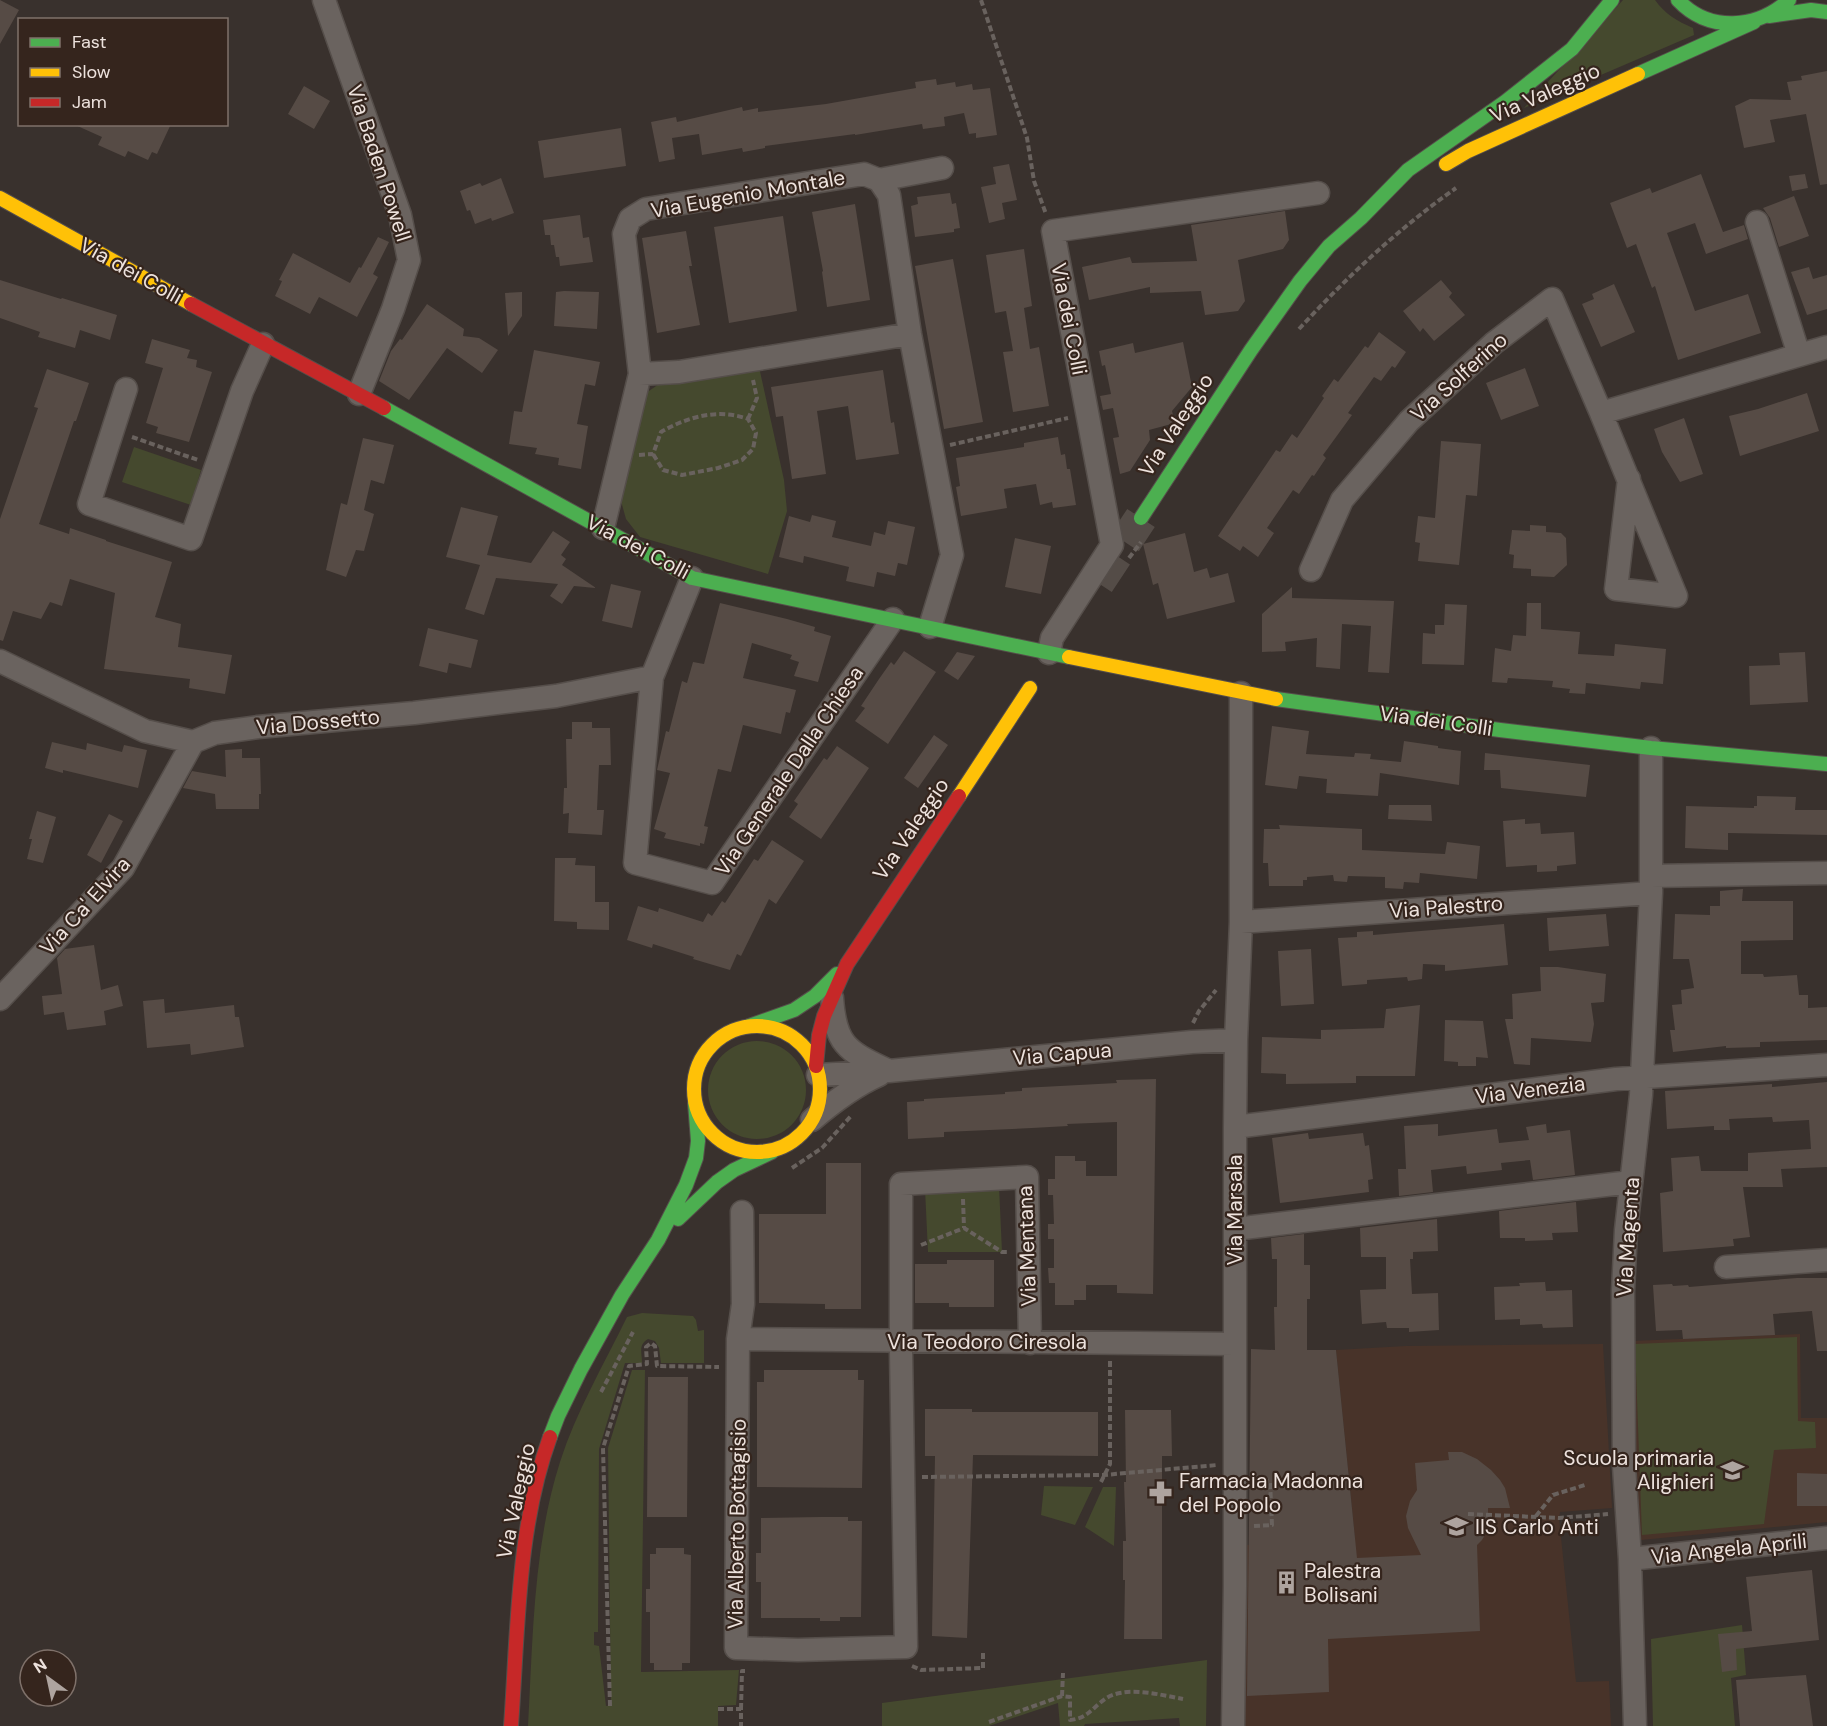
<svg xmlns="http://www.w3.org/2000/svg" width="1827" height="1726" font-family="'DM Sans',sans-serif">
<rect width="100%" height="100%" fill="#39312d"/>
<path fill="#483329" d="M1800,1334L1801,1418H1827V1522L1641,1540L1638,1536L1632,1341Z
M1603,1344L1612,1508L1560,1512L1559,1518L1576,1682L1609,1681L1611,1726H1241L1246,1545L1355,1539L1336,1350L1406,1346Z"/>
<path fill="#45492e" d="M1623,0H1655C1665,14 1677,21 1693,28L1694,35L1524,108Z
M759,367L784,480L787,511L768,574L640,537L626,519L621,501L643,395L662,382Z
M134,447L201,470L191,505L122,482Z
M708 1090a49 49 0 1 1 98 0a49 49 0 1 1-98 0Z
M999,1186L1002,1252H928L925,1189Z
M642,1313L693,1316L696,1320L698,1331L704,1330V1363H661L659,1348L655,1341L648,1339C638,1345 642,1352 642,1363H625L599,1449L598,1632H594V1645L599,1646L606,1706L611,1705L608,1448L632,1370H645L641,1672L739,1670L736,1705L718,1706V1726H528C533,1638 533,1547 560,1462C576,1412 604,1364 627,1317Z
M1797,1337L1798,1421L1815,1422L1816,1448L1774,1450L1764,1524L1642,1535L1635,1344Z
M1044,1486L1093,1487L1075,1525L1041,1515Z
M1103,1487H1116L1114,1546L1085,1527Z
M1742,1625L1746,1675L1731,1678L1735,1726H1653L1651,1639Z
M1207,1660L1206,1726H1180L1179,1718L1085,1724L1084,1726H1060L1058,1703L989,1726H882V1703Z"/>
<path fill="#564b45" d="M0,0L19,10L0,44Z
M1827,71V184L1820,185L1806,114L1770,120L1775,142L1744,148L1735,106L1750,99L1791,100L1787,82L1802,80L1801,76Z
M936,79L937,85L955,82L956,87L972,84L973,90L990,88L997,135L976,138V133L969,134L964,113L944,117L945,126L923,129L922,124L855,135V134L765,146V148L743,152L742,148L702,155L699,134L672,138L675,159L659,162L651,122L676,117L677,122L742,107L743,111L758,108V112L826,104L916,88L915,82Z
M304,86L330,101L314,129L288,114Z
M73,124H171L157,154L152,152L148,160L128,151L125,157L98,145L102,137Z
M621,128L626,166L544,178L538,141Z
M1009,164L1017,200L1002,203L1005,219L989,223L981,187L996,184L993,167Z
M1701,174L1723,232L1744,225L1748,239L1706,254L1695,223L1667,233L1695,311L1748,294L1761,333L1678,360L1655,286L1652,288L1636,244L1627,248L1610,203L1650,188L1652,193Z
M1805,174L1808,188L1792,191L1789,176Z
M501,178L514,213L492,221L491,218L475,224L470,210L467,211L460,191L480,183L482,186Z
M950,193L952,204L956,203L960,228L954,229V232L915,237L911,206L918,204L917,197Z
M1794,196L1809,236L1779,247L1770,218L1763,208Z
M855,204L870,300L827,307L822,272L823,271L812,212Z
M1285,211L1289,240L1283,249L1238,260L1245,301L1238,311L1205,315L1201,291L1150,293V287L1089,300L1082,267L1130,257L1132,263L1197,261L1191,225Z
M580,215L583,238L589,237L593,262L560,266L559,257H556L554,245H551L550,235H545L543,220Z
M783,216L797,311L729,323L714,227Z
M686,231L692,266H689L700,325L657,333L642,238Z
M378,237L389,242L373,274L378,277L357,317L319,297L310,314L275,296L282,281L279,280L293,253L350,283L359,267L361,268Z
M1024,249L1032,306L1024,308L1029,342L1030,349L1039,347L1049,406L1013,412L1003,352L1013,351L1006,311L995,313L986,255Z
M953,259L983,422L944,429L915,266Z
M1809,267L1813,279L1827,275V309L1807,315L1791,272Z
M0,280L61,299L62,298L117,315L110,340L80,330L75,348L38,337L40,332L0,318Z
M1441,280L1452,293L1449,297L1465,315L1434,341L1423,328L1420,332L1403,311Z
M1614,284L1635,332L1601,347L1582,304L1594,299L1592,294Z
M564,291L599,292L597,329L554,326L556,292Z
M522,292V316L508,336L505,293Z
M427,304L464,329L463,336L479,338L498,350L482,373L447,348L409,400L379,381L391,351L400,339L402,340Z
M1379,332L1406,352L1395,368L1392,366L1381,381L1374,377L1348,413L1352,415L1323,455L1326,458L1314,476L1312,475L1299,494L1293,490L1267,528L1274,533L1258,557L1243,546L1240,551L1218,536L1276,450L1280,452L1292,434L1297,438L1324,398L1322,396L1334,379L1338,382L1365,346L1368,348Z
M152,339L190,350L187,358L197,360L196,367L212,372L189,442L156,433L158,427L146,423L163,368L145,363Z
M1183,342L1192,387L1172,411L1175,423L1149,430L1150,440L1130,471L1120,474L1113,438L1119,437L1113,408L1103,410L1100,396L1111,394L1105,365L1102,366L1099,351L1133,343L1135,353Z
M534,350L600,362L595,386L585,384L577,424L588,426L581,469L558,465L559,458L535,454L537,448L509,444L514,411L522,412Z
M1525,368L1539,406L1501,420L1486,383Z
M47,369L89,383L76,421H74L39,524L69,534L70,528L106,540V541L172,562L155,617L181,624L178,647L232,655L225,694L189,688L190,679L104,669L115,593L70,579L62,606L50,602L41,619L13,611L3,641L0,640V519L38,408L34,407Z
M883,370L891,423L894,422L899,454L856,460L848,406L817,411L826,474L792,479L783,416L776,417L771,387Z
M1807,393L1819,431L1740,456L1729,416L1758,409Z
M1684,418L1703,474L1680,482L1662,452L1654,429Z
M1058,437L1061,455L1065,454L1067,469H1070L1076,505L1053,508L1052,502L1040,505L1036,484L1004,489L1007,508L961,516L956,487L960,486L956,458L1024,447V443Z
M363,438L394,445L384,484L371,480L364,510L374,514L364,551L356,550L346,577L326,570L341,503L347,505Z
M1441,441L1481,444L1477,496L1466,495L1459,565L1418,561L1420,543L1415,542L1418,516L1435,518Z
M461,507L498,516L487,555L531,563L553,531L570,542L561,555L566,559L562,565L596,588L574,586L562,604L550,596L558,584L496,578L484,615L465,609L480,565L446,557Z
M812,515L836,521L832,537L871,546L874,532L885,535L888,521L915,527L907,565L898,563L895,576L877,572L874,587L846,581L849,567L804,556L803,563L779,557L789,516L810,522Z
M1530,525L1546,526V532L1561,533L1566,538L1567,565L1554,577L1531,576V569L1513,568L1514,555L1509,554L1512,530L1530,531Z
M1185,533L1194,572L1207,568L1210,578L1228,573L1235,602L1167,619L1158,583L1153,585L1143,544Z
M1015,538L1051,546L1041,594L1005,587Z
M611,584L641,591L632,628L602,621Z
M1292,587V598L1394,601L1389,673L1368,672L1371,626L1342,624L1340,669L1316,667L1317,638L1285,642L1286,651L1262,652V614Z
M720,603L787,619L815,627L814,631L831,636L818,682L794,676L799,662L790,659L792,655L752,643L743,678L796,690L790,713L786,712L781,734L743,725L731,772L718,769L704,826L708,827L704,844L700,843V846L664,838L666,833L654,829L670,773L657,770L666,731L669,732L682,681L687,683L693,662L704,664Z
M1527,603H1541V629L1580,632L1578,654L1614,656L1615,644L1666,649L1663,684L1641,682L1640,689L1586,683L1585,694L1569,693L1570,689L1552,687L1553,681L1508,678L1507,683L1492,682L1495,648L1511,651L1513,635L1526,636Z
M1445,604L1467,605L1464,665L1422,664L1423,633L1435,634V625H1444Z
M428,628L478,640L471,668L449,663L447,673L419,666Z
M904,651L936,672L888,744L855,721L865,708L861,706L879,679L891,662L894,665Z
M957,652L975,656L958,680L944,671Z
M1805,652L1808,702L1750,705L1749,666L1780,665L1779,653Z
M572,722H592V728H610L611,765H599L597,810H604L602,835L568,833L569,813L563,814L564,788H567L566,739H572Z
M1272,726L1309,731L1306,754L1354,757L1355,753L1371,754L1370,759L1401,762L1404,741L1438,746V748L1461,751L1459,785L1380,773L1378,796L1326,793L1327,779L1299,776L1297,789L1265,785Z
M934,735L948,745L918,788L904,778Z
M52,742L86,750L87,743L122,752L124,745L147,750L138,788L63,770V773L45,768Z
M837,746L869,768L821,839L789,817L798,804L794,801L824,758L827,760Z
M242,749V758H260L261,794H259V809H216L215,794L183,788L192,771L226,777L225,750Z
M1485,753L1590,765L1586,797L1501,788L1500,770H1484Z
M1757,796L1796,797L1795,810H1827V835L1728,833V850L1685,848L1686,806L1754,808V806H1757Z
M1389,805H1431L1432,821L1388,819Z
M37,811L56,817L43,863L27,859L32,839H29Z
M109,814L123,821L101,863L87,855Z
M1525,819V824L1540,823L1541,834L1574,832L1576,864L1557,866V871L1537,872V865L1506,867L1503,821Z
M1279,825L1362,829V850L1445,854L1447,842L1480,846L1477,879L1420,873L1419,883L1404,882L1403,889L1385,888V877L1348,876L1347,882L1334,881L1333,875L1307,877V880H1303V886H1269L1268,863H1263L1264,829H1280Z
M772,840L804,861L776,904L769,899L741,956L737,954L730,970L693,959L694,957L653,944L652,948L627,940L638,906L658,912L659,908L703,922L708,913L712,916L722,901L725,903L754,859L758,861Z
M555,858H576L575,865L595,866V902H609V930L577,929V922L554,921Z
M1743,889L1742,901H1793V940L1741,941V974H1763L1764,977L1797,975L1799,995H1808V1008L1827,1007V1040L1760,1042V1047L1726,1048V1046L1673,1052L1670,1030H1675L1672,1005L1682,1004L1681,990L1694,988L1689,959H1673L1675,914L1710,915V906H1720V891Z
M1606,914L1609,946L1549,951L1547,918Z
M1504,924L1508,965L1445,971V965L1423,964L1422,979L1408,981L1407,977L1367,980V984L1342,986L1338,938L1357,937V932L1373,931V935Z
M94,945L101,990L118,985L123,1006L104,1011L106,1025L67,1030L64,1012L44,1015L42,996L62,994L57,958L65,949Z
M1311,949L1314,1004L1281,1006L1278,951Z
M1540,967H1558L1606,974L1604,1002L1591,1003L1594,1024L1591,1042L1531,1038L1530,1065L1514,1064L1505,1019H1513L1512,994L1541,991Z
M164,999L165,1013L234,1005L235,1017H239L244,1047L191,1055L190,1044L147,1048L143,1001Z
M1420,1005L1415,1076H1356V1083L1286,1084V1074L1261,1073L1262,1037L1321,1039V1030L1384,1028L1386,1009Z
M1445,1020L1483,1021L1488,1058L1476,1057V1066H1458V1062L1444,1061Z
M1156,1079L1153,1294L1117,1293V1285H1086V1300H1074V1305H1055V1283H1049L1048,1268H1054V1239H1048V1224H1054L1053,1195H1048V1179H1055V1156H1075V1161H1086V1176H1117V1122L1067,1124L1068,1126L1032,1128L944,1132V1137L908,1139L907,1102L924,1101V1099L1005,1094V1092L1022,1091V1088L1117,1083L1116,1080Z
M1827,1082V1167L1781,1169L1783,1187H1743L1750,1237L1733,1239L1734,1246L1663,1252L1660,1193L1673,1191L1671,1158L1699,1156L1701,1171H1748V1153L1811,1149L1809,1120L1773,1122L1772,1117L1729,1119L1730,1130H1714V1126L1667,1129L1665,1091L1772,1084V1087Z
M1438,1124V1136L1497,1129L1499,1143L1529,1140L1526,1127L1546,1124L1547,1133L1570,1130L1575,1175L1533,1180L1530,1160L1501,1163L1502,1170L1467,1174L1466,1166L1431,1170L1433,1192L1399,1196L1398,1169H1406L1404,1126Z
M1308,1133L1309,1139L1363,1133L1365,1146L1369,1145L1373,1179L1368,1180L1369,1192L1280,1203L1272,1138Z
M826,1163H861V1309H825V1304L759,1303V1214H826Z
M1576,1202L1578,1232L1552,1233L1553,1240L1525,1241V1238H1500L1499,1211Z
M1437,1219L1438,1251L1413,1252V1259H1410L1412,1294L1438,1293L1439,1330L1409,1332V1328H1387L1386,1322L1362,1324L1360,1290L1386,1289V1257H1361L1360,1228Z
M1304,1234V1265H1310V1299H1307V1350H1336L1357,1558L1421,1555L1408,1528L1406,1516L1410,1501L1417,1490L1415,1463L1449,1460L1448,1452H1462L1477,1459L1491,1470L1500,1480L1505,1488L1510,1508H1488V1530L1482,1540L1477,1545L1480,1631L1328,1639L1329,1692L1247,1696L1251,1349L1275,1350L1274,1307H1277V1259H1272L1271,1238Z
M947,1260H994V1307H949V1303H915V1264H947Z
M1797,1278H1827V1351H1817L1812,1311L1773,1314L1775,1335L1683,1339L1682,1330L1656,1331L1653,1285L1672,1284L1673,1286L1688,1285L1689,1287Z
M1545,1282L1546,1291L1572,1290L1573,1327L1543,1328L1542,1324L1520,1325V1319L1495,1320L1494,1287L1520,1286L1519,1283Z
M764,1370H858V1380H864L862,1488L757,1487V1382H764Z
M648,1377H688L687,1517H647Z
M925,1409H972V1412H1098V1456L973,1455L967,1638L932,1636L935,1456H925Z
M1125,1410H1171L1172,1456H1162V1639H1124L1125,1580H1123V1541H1126L1124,1482H1126Z
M1797,1473L1827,1474V1506H1797Z
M821,1517H848V1521H862L861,1617H840V1621H820V1618H761V1582H756V1553H761V1518Z
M656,1548H684V1554L691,1555L690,1663H682V1670H654V1663H650V1612H646V1589H650V1554H656Z
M1812,1570L1819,1640L1736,1649L1737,1670L1722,1672L1718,1634L1752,1631L1746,1577Z
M1806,1675L1813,1726H1740L1736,1680Z"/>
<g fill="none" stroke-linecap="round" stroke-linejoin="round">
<path stroke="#544c47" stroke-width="33" stroke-dasharray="33 16" stroke-linecap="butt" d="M1098,583L1141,518"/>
<defs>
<path id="street" d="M324,0L400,215L409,260L393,309L359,394
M879,180L942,168
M1757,222L1799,355
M640,374L679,372L910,334
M126,389L89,504L191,539L242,391L263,344
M1601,413L1676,596L1616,589L1629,479
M603,528L640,374L624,234L630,219L646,209L864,174L879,180L889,195L910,334L952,555L930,627
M1311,570L1342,500L1409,421L1494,343L1552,299L1601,413L1827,347
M692,578L652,677L635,863L712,883L893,619
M1049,653L1052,638L1112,545L1053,231L1318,193
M0,661L145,731L193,742L215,733L258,727L414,713L556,696L652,677
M1651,876L1827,873
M1241,922L1651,893
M832,998C835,1043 846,1051 885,1069
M0,999L123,868L193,742
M818,1075L889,1071L1192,1042L1236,1040
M812,1120C833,1102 854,1086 879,1075
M1235,1127L1616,1079L1827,1065
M742,1212L743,1304L738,1339L736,1648L798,1650L906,1647L901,1352V1184L1027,1177L1030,1343
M1235,1229L1631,1182
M1726,1267L1827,1260
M738,1339L1235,1344
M1630,1559L1827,1538
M1233,1726L1235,1586V1127L1236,1040L1241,922V693
M1635,1726L1630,1559L1624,1466L1623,1291L1626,1230L1641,1095L1651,893V748"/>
<path id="fast" d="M1678,0C1709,33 1757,29 1789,0
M1769,16L1811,10L1827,12
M1638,74L1754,22
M384,408L692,578L1069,657
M1141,518L1251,350L1300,281L1329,246L1361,218L1408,170L1505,102L1572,49L1612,0
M1276,699L1500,730L1651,748L1827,764
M749,1026L794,1010L815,996L837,974
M678,1219L717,1182L734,1170L772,1152
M550,1437L558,1416L581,1369L622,1295L658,1240L686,1185L696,1158L698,1141L695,1103"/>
<path id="slow" d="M1446,164L1468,151L1638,74
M0,198L191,304
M1069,657L1276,699
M959,796L1030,688
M694 1089a63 63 0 1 1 126 0a63 63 0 1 1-126 0Z"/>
<path id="jam" d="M191,304L384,408
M816,1066L819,1035L824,1016L847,964L959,796
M511,1726C518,1631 517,1527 550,1437"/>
</defs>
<use href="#street" stroke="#554e4a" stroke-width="25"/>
<use href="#fast" stroke="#554e4a" stroke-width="16"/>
<use href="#slow" stroke="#554e4a" stroke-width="16"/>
<use href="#jam" stroke="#554e4a" stroke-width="16"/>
<path stroke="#69625e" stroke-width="4" stroke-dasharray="6 3" stroke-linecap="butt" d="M981,0L1027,138L1034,181L1046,214
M1299,329C1347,277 1398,229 1456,188
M748,419L757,398L753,380
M132,437L198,460
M950,445L1068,418
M639,455L653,454L661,432C687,417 718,408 748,419L756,433L753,449L742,460L718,468L682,475L663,470L653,454
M1129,558L1141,542
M1193,1023L1199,1011L1216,990
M792,1168L822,1148L851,1116
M963,1199L964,1228
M921,1245L964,1228L1002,1252H1009
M601,1392L633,1332
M922,1477L1104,1475L1217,1465
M1101,1482L1110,1464V1361
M1468,1514L1559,1518L1608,1514
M1536,1516L1553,1495L1585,1485
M1254,1526L1272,1525L1270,1481H1256L1255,1478
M912,1666L921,1670L983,1668V1653
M1062,1696L1063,1673
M610,1706L603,1448L629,1366L647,1364L646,1347L651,1343L655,1346L657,1366L719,1367
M718,1709H741V1726
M741,1709L742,1671H745
M989,1722L1062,1696L1070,1697V1720C1088,1718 1091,1709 1105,1699C1125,1685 1161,1695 1183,1699"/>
<use href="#street" stroke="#6a635f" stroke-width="22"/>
<use href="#fast" stroke="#4caf50" stroke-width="14"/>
<use href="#slow" stroke="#ffc107" stroke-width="14"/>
<use href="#jam" stroke="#c62828" stroke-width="14"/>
</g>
<defs>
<symbol id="school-bare" viewBox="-9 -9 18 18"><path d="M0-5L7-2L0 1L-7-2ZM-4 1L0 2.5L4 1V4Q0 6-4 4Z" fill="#aea49f" stroke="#35251d" stroke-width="2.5" paint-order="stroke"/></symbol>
<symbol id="pharmacy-bare" viewBox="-9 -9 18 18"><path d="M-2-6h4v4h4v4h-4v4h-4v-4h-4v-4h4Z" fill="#aea49f" stroke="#35251d" stroke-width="2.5" paint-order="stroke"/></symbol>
<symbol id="building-bare" viewBox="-9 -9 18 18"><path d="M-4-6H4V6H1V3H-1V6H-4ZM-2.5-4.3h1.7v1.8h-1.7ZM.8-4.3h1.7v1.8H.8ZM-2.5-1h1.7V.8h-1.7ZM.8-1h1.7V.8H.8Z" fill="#aea49f" stroke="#35251d" stroke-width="2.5" paint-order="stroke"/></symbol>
</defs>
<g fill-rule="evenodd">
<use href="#school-bare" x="1716" y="1454" width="33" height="33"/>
<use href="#pharmacy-bare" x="1144" y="1476" width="33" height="33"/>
<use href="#school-bare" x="1440" y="1510" width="33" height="33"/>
<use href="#building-bare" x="1270" y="1566" width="33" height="33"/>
</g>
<g text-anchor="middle" stroke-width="4.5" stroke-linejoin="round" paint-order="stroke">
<g font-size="21" fill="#ede2dd" stroke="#35251d">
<text transform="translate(1545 93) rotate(-24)" y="7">Via Valeggio</text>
<text transform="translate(379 163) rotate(72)" y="7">Via Baden Powell</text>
<text transform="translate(748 194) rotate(-10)" y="7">Via Eugenio Montale</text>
<text transform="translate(131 271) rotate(29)" y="7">Via dei Colli</text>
<text transform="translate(1069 319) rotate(79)" y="7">Via dei Colli</text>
<text transform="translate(1459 377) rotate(-42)" y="7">Via Solferino</text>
<text transform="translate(1176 425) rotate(-57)" y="7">Via Valeggio</text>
<text transform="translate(638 547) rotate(28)" y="7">Via dei Colli</text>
<text transform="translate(1436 721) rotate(8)" y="7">Via dei Colli</text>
<text transform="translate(318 722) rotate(-5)" y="7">Via Dossetto</text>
<text transform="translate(789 771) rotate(-56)" y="7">Via Generale Dalla Chiesa</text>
<text transform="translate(911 829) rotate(-56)" y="7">Via Valeggio</text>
<text transform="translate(85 906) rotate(-48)" y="7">Via Ca' Elvira</text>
<text transform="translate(1446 907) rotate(-4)" y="7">Via Palestro</text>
<text transform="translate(1062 1054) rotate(-5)" y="7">Via Capua</text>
<text transform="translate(1530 1090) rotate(-7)" y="7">Via Venezia</text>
<text transform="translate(1235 1210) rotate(-90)" y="7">Via Marsala</text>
<text transform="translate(1628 1237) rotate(-86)" y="7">Via Magenta</text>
<text transform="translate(1027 1246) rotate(-92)" y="7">Via Mentana</text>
<text x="987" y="1349">Via Teodoro Ciresola</text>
<text transform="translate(516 1501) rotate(-78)" y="7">Via Valeggio</text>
<text transform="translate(737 1524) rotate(-89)" y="7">Via Alberto Bottagisio</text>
<text transform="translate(1729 1549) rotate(-6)" y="7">Via Angela Aprili</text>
</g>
<g font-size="21" fill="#ede2dd" stroke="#35251d" text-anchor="start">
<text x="1714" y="1465" text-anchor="end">Scuola primaria<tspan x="1714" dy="24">Alighieri</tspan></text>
<text x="1179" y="1488">Farmacia Madonna<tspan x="1179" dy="24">del Popolo</tspan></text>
<text x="1475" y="1534">IIS Carlo Anti</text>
<text x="1304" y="1578">Palestra<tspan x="1304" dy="24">Bolisani</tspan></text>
</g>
</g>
<rect x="18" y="18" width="210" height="108" fill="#35251d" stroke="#7f716a" stroke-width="1.5"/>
<rect x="30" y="38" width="30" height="9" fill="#4caf50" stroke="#7f716a" stroke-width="1.5"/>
<text x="72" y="48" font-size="18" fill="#ede2dd">Fast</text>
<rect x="30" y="68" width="30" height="9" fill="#ffc107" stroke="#7f716a" stroke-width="1.5"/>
<text x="72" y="78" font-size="18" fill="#ede2dd">Slow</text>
<rect x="30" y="98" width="30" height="9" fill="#c62828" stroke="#7f716a" stroke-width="1.5"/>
<text x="72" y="108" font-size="18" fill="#ede2dd">Jam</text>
<g transform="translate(48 1678) rotate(327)"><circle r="28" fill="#35251d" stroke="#7f716a" stroke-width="1.5"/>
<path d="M0-4.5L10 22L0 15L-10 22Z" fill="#aea49f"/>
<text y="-9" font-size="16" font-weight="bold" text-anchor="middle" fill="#ede2dd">N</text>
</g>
</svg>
